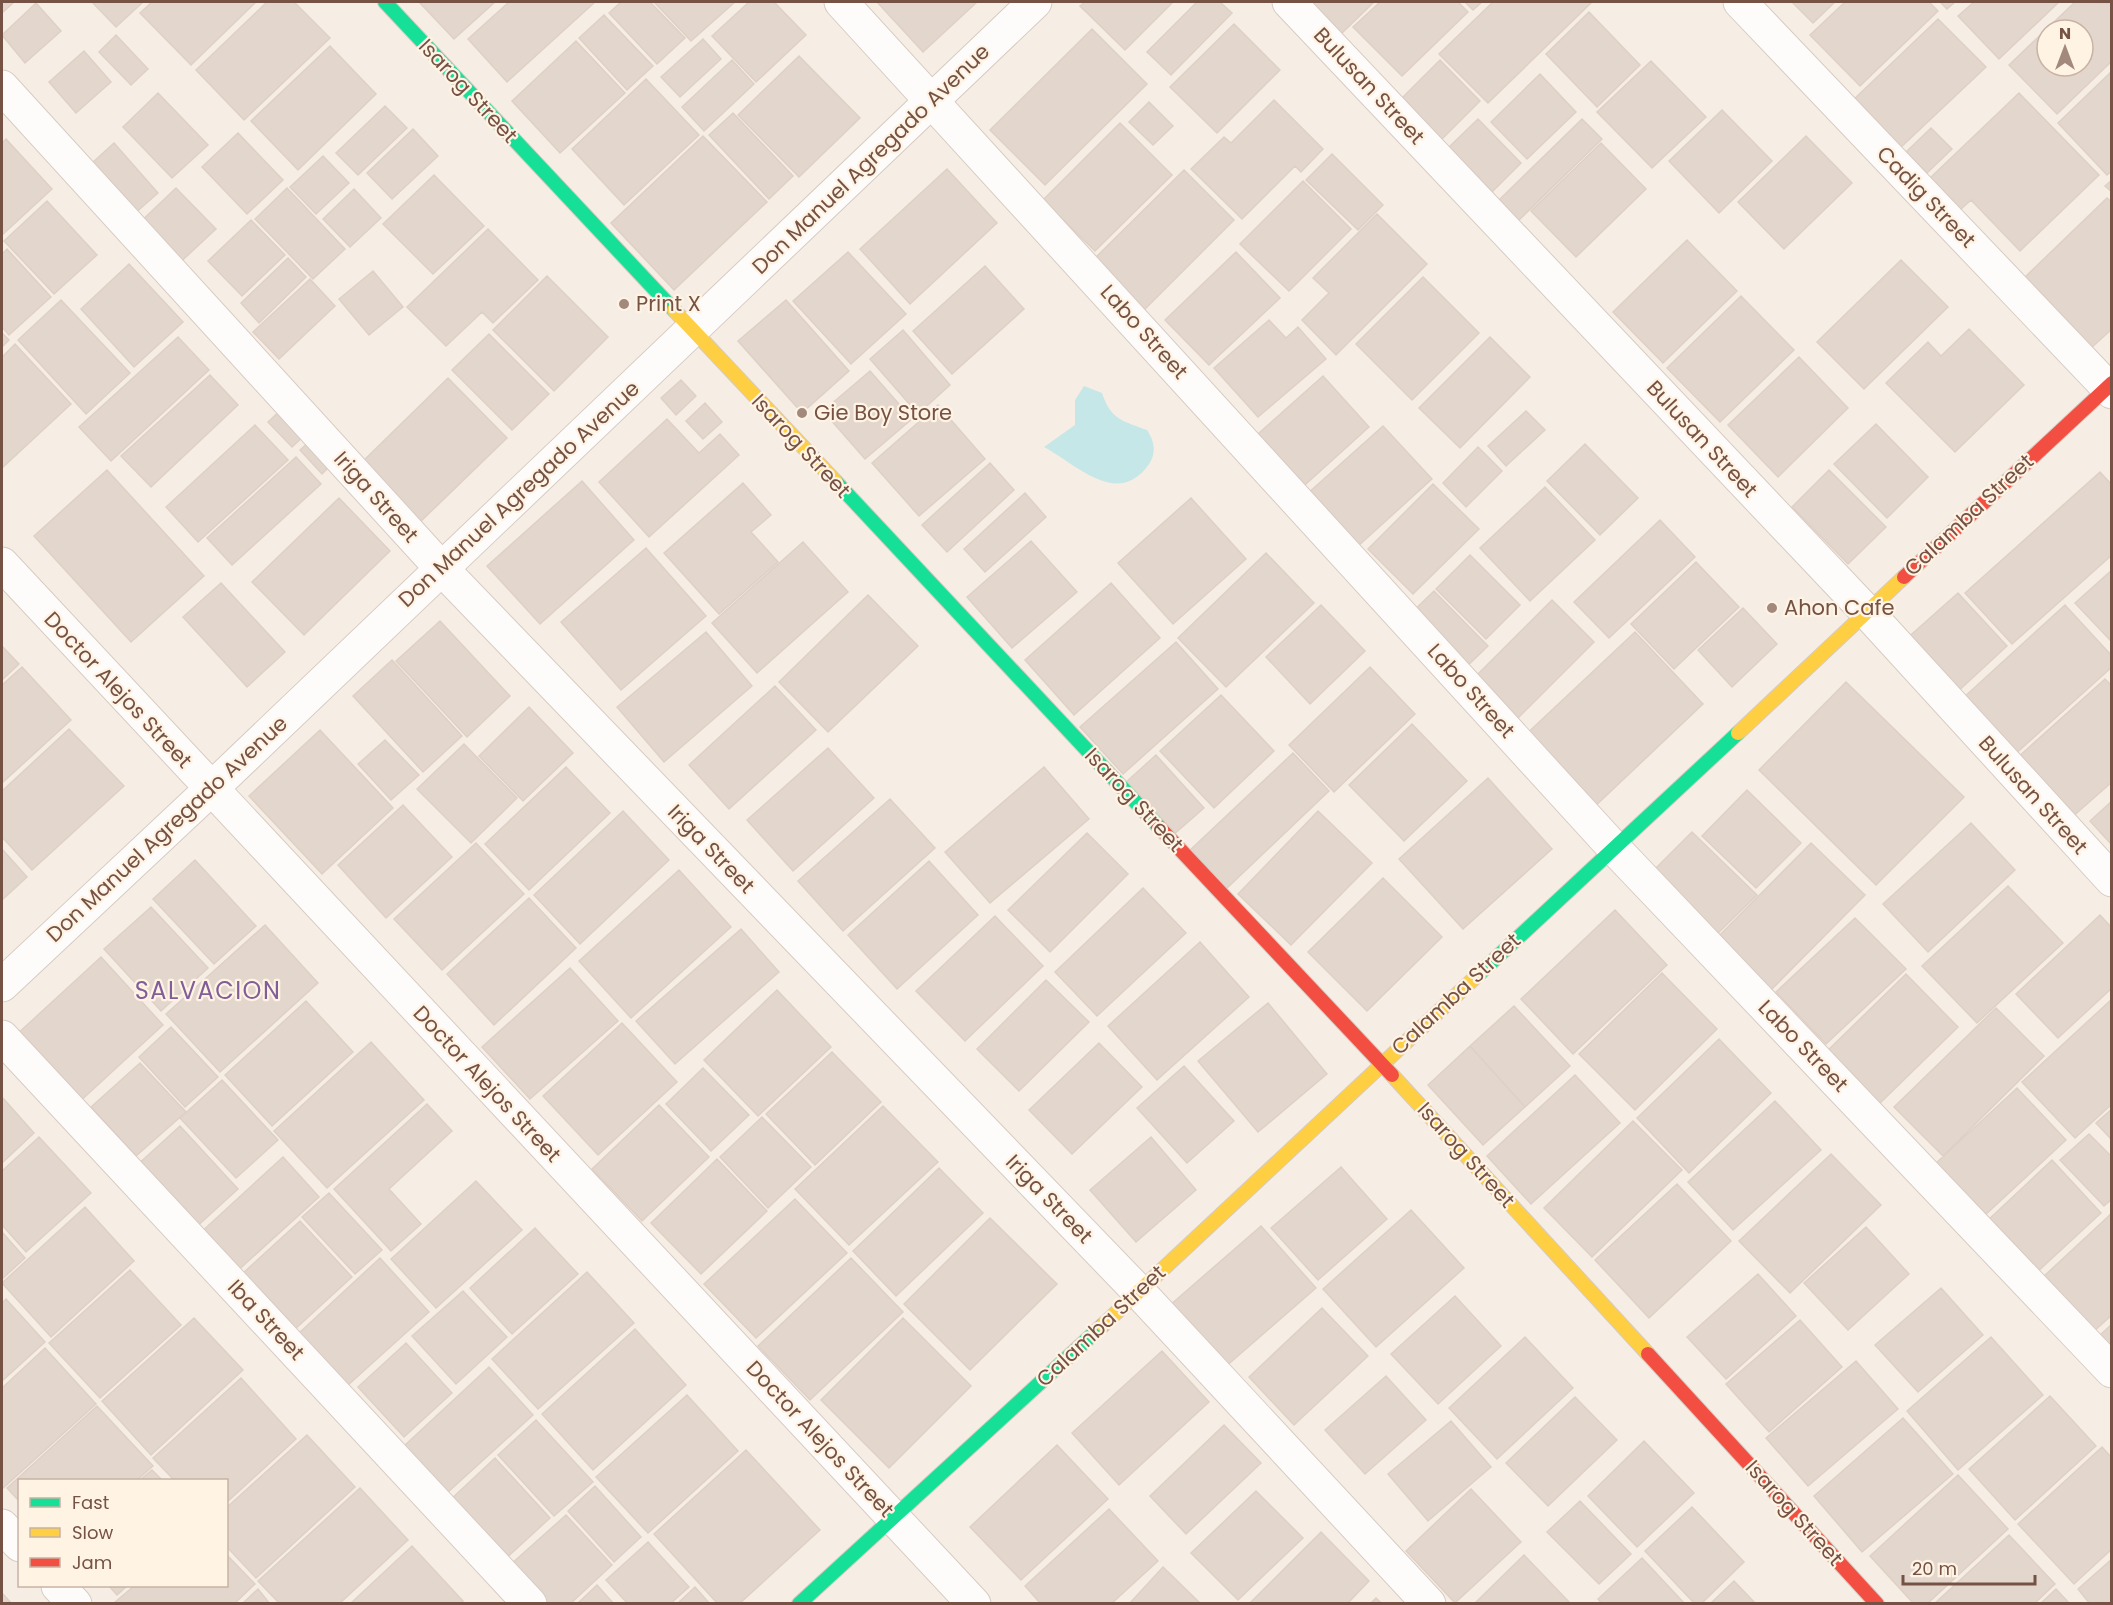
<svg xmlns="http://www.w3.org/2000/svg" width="2113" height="1605" font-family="Poppins,sans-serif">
<rect width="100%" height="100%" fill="#f6eee4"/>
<path fill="#c5e7e7" d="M1084,386L1102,393C1111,420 1123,421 1147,430C1154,440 1157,453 1149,464C1118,509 1076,464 1044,447L1075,425V400Z"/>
<path fill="#e3d6cc" stroke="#dfd0c6" stroke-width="1.5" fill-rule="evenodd" d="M2,2H14L2,13Z
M92,2H143L116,27Z
M152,2H256L191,65L140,13Z
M267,2H294L330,38L244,120L196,70Z
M419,2H495L454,39Z
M509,2H595L507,82L468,39Z
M621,2H650L685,38L657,64L609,13Z
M654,2H735L691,41Z
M749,2H774L806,35L756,82L712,36Z
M877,2H977L923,52Z
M1085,2H1173L1125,50L1080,6Z
M1197,2H1220L1232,13L1171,75L1147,52Z
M1307,2H1374L1340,35Z
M1380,2H1458L1468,12L1402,76L1353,27Z
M1465,2H1482L1473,10Z
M1493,2H1592L1488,103L1439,54Z
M1792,2H1835L1813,23Z
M1845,2H1929L1938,11L1860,86L1810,35Z
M1940,2H1955L1947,9Z
M1974,2H2059L1999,59L1958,16Z
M2075,2L2112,3V61L2057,114L2009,65ZM2047,30H2083V66H2047Z
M36,3L61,31L25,63L2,35Z
M1589,12L1640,65L1597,107L1546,54Z
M604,15L653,66L627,90L579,38Z
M1938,19L1986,67L1898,150L1851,102Z
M1234,24L1280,70L1217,133L1170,87Z
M1092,29L1147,84L1045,185L990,130Z
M116,35L148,69L131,85L99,52Z
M703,39L721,59L680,97L661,77Z
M576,41L625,93L560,153L512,101Z
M330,46L376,94L298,170L251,121Z
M84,51L111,82L76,113L49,82Z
M799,56L860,118L799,177L738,115Z
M732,60L754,84L704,131L682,107Z
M1440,60L1480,101L1436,145L1396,104Z
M1651,61L1706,117L1652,168L1597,112Z
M2112,71V171L2107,175L2058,123Z
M1540,74L1576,112L1527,159L1491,122Z
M646,79L699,135L624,205L572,149Z
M158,93L208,145L172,178L123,127Z
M2019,93L2099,175L2020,251L1971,200L1960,210L1929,179Z
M1274,100L1323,149L1301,172L1295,166L1242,219L1191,169L1224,137L1231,143Z
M1149,102L1173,126L1153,145L1129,122Z
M385,106L407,128L358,175L336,153Z
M1722,110L1772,161L1719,213L1669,161Z
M733,113L793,176L769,199L709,135Z
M1478,119L1521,163L1492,192L1448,148Z
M1582,119L1602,139L1517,222L1498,201Z
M1120,123L1172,175L1095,251L1043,200Z
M1931,128L1952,149L1927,173L1906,152Z
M413,129L438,156L392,199L367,173Z
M238,133L283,180L247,214L202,167Z
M703,136L767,202L674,290L611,223Z
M1806,136L1852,183L1784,249L1738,202Z
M6,139L52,189L2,235V143Z
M114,143L158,193L125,222L81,173Z
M1601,143L1646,189L1576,257L1531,211Z
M1332,154L1383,205L1358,230L1306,180Z
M323,156L349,183L316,214L290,187Z
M947,169L997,223L910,304L860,249Z
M1184,170L1234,220L1140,314L1089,264Z
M434,175L484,226L433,274L383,224Z
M2112,180V192L2105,186Z
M1303,181L1351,229L1289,291L1240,244Z
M176,188L216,229L174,268L135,227Z
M287,188L345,249L313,279L255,219Z
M354,189L381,218L350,247L323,219Z
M2107,198L2112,202V329L2090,349L2023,279Z
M47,201L97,255L54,294L4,241Z
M1377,214L1427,264L1336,355L1302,320L1329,293L1313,278Z
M251,220L285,255L242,296L208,261Z
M488,229L538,280L493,323L482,312L446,346L407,307Z
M1687,240L1737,291L1663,363L1613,312Z
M7,249L51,297L9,335L2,327V254Z
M848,252L906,314L851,364L793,301Z
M1236,252L1280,298L1209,365L1165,320Z
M288,258L306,277L259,323L241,303Z
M1901,260L1948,307L1864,389L1817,342Z
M129,264L183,322L134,367L81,309Z
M985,266L1024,309L952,374L913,331Z
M373,271L403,307L369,335L339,299Z
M547,276L608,337L554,391L493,330Z
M1423,277L1479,333L1412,400L1356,344Z
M310,279L335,306L279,359L253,332Z
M1741,296L1794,350L1720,422L1667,368Z
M61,300L130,373L86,414L18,340Z
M786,300L849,371L802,413L738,341Z
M1269,320L1286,338L1298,327L1326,359L1258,417L1214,368Z
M1969,329L2024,385L1955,452L1886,383L1928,342L1941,356Z
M903,330L950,385L918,414L870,359Z
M2,333L9,340L2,347Z
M489,334L549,394L512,430L452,370Z
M178,337L209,370L111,461L79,427Z
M1490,337L1530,377L1460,448L1419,408Z
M15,344L71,404L2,468V357Z
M1799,357L1848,408L1778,477L1728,425Z
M870,371L912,419L865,459L823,411Z
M210,375L238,405L151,487L121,456Z
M1323,376L1369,427L1296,493L1249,442Z
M448,378L507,438L417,525L358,466Z
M681,380L696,396L676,415L661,398Z
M705,403L722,422L703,439L686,421Z
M938,405L985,459L919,516L872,463Z
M283,408L307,433L292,447L268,422Z
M1526,411L1545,430L1506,466L1488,446Z
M667,419L699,453L720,434L739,455L649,537L599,482Z
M1876,424L1928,477L1887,518L1834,464Z
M255,425L288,460L198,542L166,507Z
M1383,426L1432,479L1346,557L1297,503Z
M311,440L333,463L322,474L300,450Z
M1585,444L1638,498L1600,535L1547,481Z
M1478,447L1502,471L1466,507L1443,483Z
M296,457L321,484L232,565L207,538Z
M990,463L1014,490L947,552L922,525Z
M107,470L204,576L131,642L34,536Z
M1829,470L1886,527L1848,564L1792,507Z
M2100,472L2112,485V555L2012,644L1965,593Z
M582,481L634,540L540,624L487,566Z
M743,483L771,515L751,532L778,562L719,614L664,553Z
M1433,484L1479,529L1413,594L1368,549Z
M1545,487L1595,540L1530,601L1480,548Z
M1025,493L1046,517L985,572L964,549Z
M339,498L390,551L304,635L252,582Z
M1191,498L1246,559L1173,624L1118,563Z
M1660,520L1695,557L1609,638L1574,602Z
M1031,541L1077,592L1012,648L967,597Z
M803,542L848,592L757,673L712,623Z
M646,548L706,616L621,690L561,622Z
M1266,553L1314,603L1226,687L1178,638Z
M1470,555L1520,605L1486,639L1436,589Z
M1696,562L1739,607L1674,669L1631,624Z
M2112,570V642L2075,603Z
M221,583L285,652L247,687L183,617Z
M1111,583L1160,638L1074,715L1025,660Z
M1434,591L1488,646L1457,676L1405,619Z
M1958,593L2007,646L1954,695L1904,641Z
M868,595L918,646L828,732L779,682Z
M1552,600L1594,642L1508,728L1466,686Z
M1321,605L1365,651L1310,704L1266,657Z
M2065,605L2112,656V667L2013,756L1962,699Z
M1743,608L1777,644L1732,687L1698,650Z
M440,621L510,696L467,737L396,661Z
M706,632L752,686L664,762L617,707Z
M1635,632L1703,704L1590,811L1521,739Z
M1176,642L1218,689L1123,774L1080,727Z
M2,646L19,664L2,680Z
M392,660L462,736L423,772L353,696Z
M22,667L71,720L2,783V685Z
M1370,667L1415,714L1334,792L1289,745Z
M2105,679L2112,686V782L2070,819L2016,759Z
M1846,682L1964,797L1876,885L1759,770Z
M775,686L816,730L729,809L689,765Z
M1221,695L1274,751L1214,808L1160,751Z
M529,707L573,753L523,801L479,756Z
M1412,724L1467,781L1404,841L1349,785Z
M69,729L124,786L32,870L2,837V791Z
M320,730L393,808L322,874L249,796Z
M385,740L419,775L391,800L358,764Z
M464,744L517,798L471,843L417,789Z
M828,748L874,798L793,871L747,820Z
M1293,753L1329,791L1225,890L1188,852Z
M1156,755L1204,808L1172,836L1124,784Z
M566,767L610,813L529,890L485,844Z
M1044,767L1089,819L990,903L945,852Z
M1488,778L1552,849L1463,929L1399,859Z
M1747,790L1801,843L1756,888L1702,836Z
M890,799L935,848L843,931L798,881Z
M2112,801V845L2090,821Z
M403,805L452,857L386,918L338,865Z
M623,811L669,860L580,944L534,895Z
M1318,811L1372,863L1291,945L1238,894Z
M1971,823L2015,870L1928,952L1883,904Z
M1692,832L1757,895L1709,942L1645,879Z
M1087,833L1128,874L1050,952L1008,910Z
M476,843L524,894L442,970L394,919Z
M1811,843L1865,895L1770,991L1717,938Z
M2,849L27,877L2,900Z
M195,860L256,926L214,964L153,899Z
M929,861L978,915L897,989L848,935Z
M679,870L731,927L631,1018L579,961Z
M1383,878L1442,937L1367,1011L1308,952Z
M2008,886L2063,943L1977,1023L1922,966Z
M1143,888L1186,933L1097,1016L1055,972Z
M529,898L576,948L494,1025L447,974Z
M151,907L208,968L161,1011L104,949Z
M1615,910L1667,965L1573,1054L1521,999Z
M2100,915L2112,928V988L2058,1038L2016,994Z
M995,916L1043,966L965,1041L916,991Z
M1855,918L1906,969L1826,1044L1776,992Z
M265,925L318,983L220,1072L166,1014Z
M741,929L779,972L675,1064L636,1021Z
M1200,942L1249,997L1157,1080L1108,1026Z
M101,957L163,1025L76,1105L14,1037Z
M570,968L618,1021L530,1099L482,1047Z
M1662,973L1717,1029L1635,1110L1579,1054Z
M1906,974L1958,1027L1871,1112L1819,1059Z
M1046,980L1089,1022L1019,1091L977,1049Z
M777,990L831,1047L758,1116L704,1060Z
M2112,999V1104L2075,1138L2022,1082Z
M306,1001L353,1052L272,1126L225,1075Z
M1268,1003L1327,1074L1258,1132L1198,1061Z
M1514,1006L1570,1066L1525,1107L1470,1046Z
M1996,1008L2044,1056L1943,1156L1894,1107Z
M622,1023L677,1082L598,1155L543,1096Z
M171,1027L218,1077L185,1107L139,1057Z
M1719,1039L1771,1093L1689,1173L1637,1118Z
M371,1042L424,1100L327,1188L274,1131Z
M1099,1043L1142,1087L1072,1154L1029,1110Z
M1470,1046L1525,1107L1483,1145L1428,1085Z
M832,1052L881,1102L815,1165L766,1114Z
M140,1063L186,1112L136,1156L91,1107Z
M1184,1066L1234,1121L1187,1163L1137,1108Z
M703,1068L749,1115L711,1151L666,1104Z
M1575,1075L1620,1123L1531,1204L1487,1156Z
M222,1080L278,1140L236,1178L180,1118Z
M2017,1088L2066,1140L1983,1217L1934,1165Z
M2,1097L34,1133L2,1163Z
M1775,1101L1821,1150L1733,1230L1688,1182Z
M427,1104L452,1131L389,1189L421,1224L391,1251L334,1189Z
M659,1105L709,1157L642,1221L592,1169Z
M883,1106L938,1162L849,1245L795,1189Z
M2112,1109V1140L2096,1123Z
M762,1117L811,1167L768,1208L720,1157Z
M1633,1121L1682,1170L1592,1257L1544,1208Z
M180,1126L238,1189L193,1230L135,1167Z
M2089,1134L2112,1157V1199L2104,1206L2060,1160Z
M39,1137L91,1193L26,1252L2,1225V1171Z
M1151,1137L1196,1190L1136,1242L1090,1190Z
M1831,1154L1881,1205L1790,1293L1739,1241Z
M283,1157L319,1197L234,1274L198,1235Z
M717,1159L767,1211L701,1274L651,1223Z
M2052,1160L2101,1213L2035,1274L1986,1222Z
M1341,1167L1387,1219L1318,1280L1271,1228Z
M939,1168L983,1213L896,1296L853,1251Z
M476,1181L522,1230L436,1308L391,1259Z
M1677,1184L1731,1241L1649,1318L1595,1260Z
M329,1193L382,1250L355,1274L302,1217Z
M795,1199L847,1253L756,1338L704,1284Z
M85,1207L134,1261L51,1337L2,1283Z
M1411,1210L1464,1268L1376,1347L1323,1289Z
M2112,1213V1315L2093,1332L2042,1278Z
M990,1218L1057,1284L970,1370L904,1304Z
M300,1221L352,1277L293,1331L241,1275Z
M1261,1226L1316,1288L1224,1368L1169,1306Z
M1866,1227L1909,1274L1848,1330L1804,1283Z
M535,1228L578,1274L512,1334L470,1288Z
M2,1232L25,1258L2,1279Z
M380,1258L429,1312L347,1386L298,1334Z
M851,1258L903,1312L810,1400L758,1346Z
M130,1270L181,1325L100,1398L49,1343Z
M587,1272L634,1323L538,1409L492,1359Z
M1758,1274L1796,1316L1726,1379L1687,1337Z
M1941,1288L1983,1335L1918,1392L1875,1345Z
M463,1291L507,1337L456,1384L412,1336Z
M1455,1296L1501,1346L1438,1404L1391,1354Z
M6,1299L45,1342L2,1381V1303Z
M1322,1308L1368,1356L1294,1425L1249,1377Z
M194,1318L243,1370L151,1455L102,1401Z
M903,1318L971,1386L889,1468L821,1400Z
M1800,1320L1842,1367L1769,1432L1726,1384Z
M2112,1324V1354L2097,1338Z
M635,1329L686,1385L593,1470L542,1414Z
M1525,1337L1573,1388L1497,1459L1449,1408Z
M1991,1337L2043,1395L1958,1470L1907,1411Z
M406,1343L452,1393L404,1437L358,1387Z
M45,1348L96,1404L2,1489V1388Z
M1162,1351L1209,1402L1119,1485L1072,1433Z
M1856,1361L1898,1409L1808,1486L1766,1438Z
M489,1367L533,1415L447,1493L404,1446Z
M1386,1376L1426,1420L1365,1474L1325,1430Z
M241,1378L296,1439L226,1503V1480H174L153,1458Z
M687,1395L738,1451L648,1533L596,1477Z
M2050,1396L2096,1446L2015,1520L1969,1469Z
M1575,1397L1617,1440L1548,1506L1506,1463Z
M97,1406L153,1466L137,1480H20V1502L7,1488Z
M1903,1418L1953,1474L1862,1552L1814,1496Z
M536,1420L593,1482L554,1516L498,1455Z
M1451,1421L1491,1467L1428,1521L1388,1474Z
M1224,1425L1261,1463L1186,1534L1150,1496Z
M307,1435L355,1487L256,1578L226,1546V1508Z
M1644,1441L1694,1493L1637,1547L1588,1496Z
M1057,1445L1108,1499L1021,1580L970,1527Z
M2102,1447L2112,1458V1549L2074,1584L2018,1524Z
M746,1450L820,1530L739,1604H718L654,1534Z
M495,1458L550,1518L503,1561L448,1502Z
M152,1470L162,1480H140Z
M1958,1475L2008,1529L1927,1604H1914L1870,1556Z
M595,1486L641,1537L614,1562L568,1511Z
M360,1488L408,1540L339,1604H280L258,1581Z
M1471,1489L1521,1542L1455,1603L1406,1551Z
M1256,1491L1303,1538L1238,1600L1191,1553Z
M1580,1501L1631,1554L1599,1584L1547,1532Z
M1692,1507L1744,1562L1701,1604H1695L1645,1551Z
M1109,1509L1158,1561L1111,1604H1041L1025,1586Z
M566,1515L612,1565L570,1604H545L510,1565Z
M1321,1532L1369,1581L1347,1604H1249Z
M2009,1535L2055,1584L2034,1604H1934Z
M648,1542L689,1587L670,1604H628L606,1580Z
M412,1546L463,1601L461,1604H350Z
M226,1554L255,1584L234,1604L114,1603L134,1586H226Z
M1524,1555L1571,1604H1474Z
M1642,1558L1685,1604H1602L1598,1599Z
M2112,1559V1604H2090L2078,1589Z
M1163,1567L1201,1604H1129Z
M1734,1581L1756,1604H1710Z
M597,1585L614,1604H577Z
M109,1586H127L117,1595Z
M695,1587L710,1604H677Z
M258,1589L270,1604H242Z
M2056,1589L2070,1604H2040Z
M2,1593L12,1604H2Z
M1376,1598L1382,1604H1370Z"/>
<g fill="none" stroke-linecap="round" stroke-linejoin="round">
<defs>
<path id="street" d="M841,2L1613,847L2112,1371
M1289,2L1866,611L2112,880
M1740,2L2112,392
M2,87L441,568L1139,1292L1429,1604
M2,564L974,1604
M2,985L211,789L1035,2
M2,1037L530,1604
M2,1526L20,1545
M58,1586L75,1604"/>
<path id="fast" d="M385,2L674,310
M836,482L1158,826
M1480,973L1738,733
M799,1604L1103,1325"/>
<path id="slow" d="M674,310L836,482
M1738,733L1904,577
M1392,1075L1648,1354
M1103,1325L1480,973"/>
<path id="jam" d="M1904,577L2112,383
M1158,826L1392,1075
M1648,1354L1877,1604"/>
</defs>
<use href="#street" stroke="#d7cbc2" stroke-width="35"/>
<use href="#fast" stroke="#d7cac1" stroke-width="16"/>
<use href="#slow" stroke="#d7cac1" stroke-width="16"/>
<use href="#jam" stroke="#d7cac1" stroke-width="16"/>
<use href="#street" stroke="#fefcfb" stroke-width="33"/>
<use href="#fast" stroke="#16e098" stroke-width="14"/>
<use href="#slow" stroke="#ffcf43" stroke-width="14"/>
<use href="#jam" stroke="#f24e42" stroke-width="14"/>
</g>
<g fill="#a2897c" stroke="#fff3e4" stroke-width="2">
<circle cx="624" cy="304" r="6"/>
<circle cx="802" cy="413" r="6"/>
<circle cx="1772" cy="608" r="6"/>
</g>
<g text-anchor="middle" stroke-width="4.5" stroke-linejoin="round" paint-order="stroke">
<g font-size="21" fill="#755244" stroke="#fff3e4">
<text transform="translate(1369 86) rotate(47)" y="7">Bulusan Street</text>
<text transform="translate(468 91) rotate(47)" y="7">Isarog Street</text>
<text transform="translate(871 159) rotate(-44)" y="7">Don Manuel Agregado Avenue</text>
<text transform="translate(1926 197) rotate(46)" y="7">Cadig Street</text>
<text transform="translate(1144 332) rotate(48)" y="7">Labo Street</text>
<text transform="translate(1702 439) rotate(47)" y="7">Bulusan Street</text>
<text transform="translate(801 446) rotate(47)" y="7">Isarog Street</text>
<text transform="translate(519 494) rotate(-43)" y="7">Don Manuel Agregado Avenue</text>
<text transform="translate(376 497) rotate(48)" y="7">Iriga Street</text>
<text transform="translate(1969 515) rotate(-43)" y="7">Calamba Street</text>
<text transform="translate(118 690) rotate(47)" y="7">Doctor Alejos Street</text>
<text transform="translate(1471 691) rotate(48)" y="7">Labo Street</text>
<text transform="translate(2033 795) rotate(48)" y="7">Bulusan Street</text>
<text transform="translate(1134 800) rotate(47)" y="7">Isarog Street</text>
<text transform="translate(167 829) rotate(-43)" y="7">Don Manuel Agregado Avenue</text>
<text transform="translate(711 849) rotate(46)" y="7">Iriga Street</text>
<text transform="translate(1456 994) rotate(-43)" y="7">Calamba Street</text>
<text transform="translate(1803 1046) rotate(46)" y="7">Labo Street</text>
<text transform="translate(487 1084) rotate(47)" y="7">Doctor Alejos Street</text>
<text transform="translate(1466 1155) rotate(48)" y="7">Isarog Street</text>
<text transform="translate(1049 1199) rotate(46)" y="7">Iriga Street</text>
<text transform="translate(266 1320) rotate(47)" y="7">Iba Street</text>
<text transform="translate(1101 1326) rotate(-43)" y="7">Calamba Street</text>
<text transform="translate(820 1439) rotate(47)" y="7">Doctor Alejos Street</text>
<text transform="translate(1794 1513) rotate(48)" y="7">Isarog Street</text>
</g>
<g font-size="21" fill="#755244" stroke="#fff3e4" text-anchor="start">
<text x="636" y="311">Print X</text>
<text x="814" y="420">Gie Boy Store</text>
<text x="1784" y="615">Ahon Cafe</text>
</g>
<g font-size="24" letter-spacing="1.5" fill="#815e99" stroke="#fff3e4">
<text x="208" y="999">SALVACION</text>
</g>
</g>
<rect width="2113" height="1605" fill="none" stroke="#755244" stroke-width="6"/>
<rect x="18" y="1479" width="210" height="108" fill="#fff3e4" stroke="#c8b3a4" stroke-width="1.5"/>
<rect x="30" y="1498" width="30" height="9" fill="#16e098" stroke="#c8b3a4" stroke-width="1.5"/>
<text x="72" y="1509" font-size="18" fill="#755244">Fast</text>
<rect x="30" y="1528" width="30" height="9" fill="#ffcf43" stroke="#c8b3a4" stroke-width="1.5"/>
<text x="72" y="1539" font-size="18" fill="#755244">Slow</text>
<rect x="30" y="1558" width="30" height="9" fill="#f24e42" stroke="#c8b3a4" stroke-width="1.5"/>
<text x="72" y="1569" font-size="18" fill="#755244">Jam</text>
<g transform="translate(2065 48)"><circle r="28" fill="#fff3e4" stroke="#c8b3a4" stroke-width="1.5"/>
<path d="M0-4.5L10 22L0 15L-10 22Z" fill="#a2897c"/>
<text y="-9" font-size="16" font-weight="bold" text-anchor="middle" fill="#755244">N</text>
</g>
<path d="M1903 1575v9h132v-9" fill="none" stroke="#755244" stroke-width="3"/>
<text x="1912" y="1575" font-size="18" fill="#755244" stroke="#fff3e4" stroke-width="4.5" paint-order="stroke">20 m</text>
</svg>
